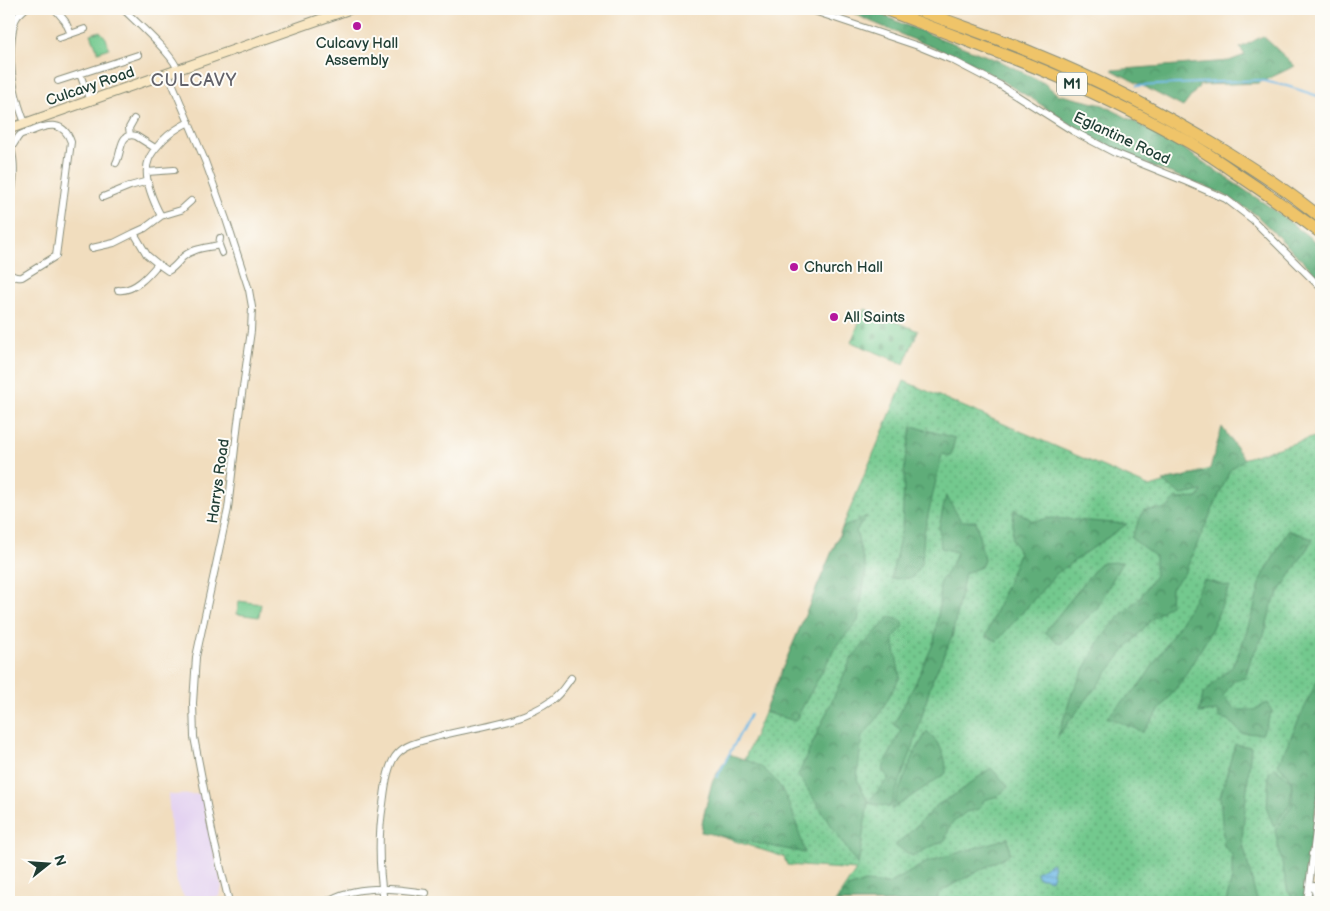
<svg xmlns="http://www.w3.org/2000/svg" width="1330" height="911" font-family="'Balsamiq Sans',sans-serif">
<defs>
<pattern id="grass-dots" width="8" height="8" patternUnits="userSpaceOnUse" patternTransform="scale(1.25)"><rect width="8" height="8" fill="#73c98e"/><path d="M2 2h.1M6 6h.1" fill="none" stroke="#5ea475" stroke-width="1.8" stroke-linecap="round"/></pattern>
<pattern id="forest-crowns" width="20" height="18" patternUnits="userSpaceOnUse" patternTransform="scale(1.25)"><rect width="20" height="18" fill="#5ead79"/><path d="M2 6a3 3 0 1 1 6 0M12 15a3 3 0 1 1 6 0" fill="none" stroke="#4d8e64"/></pattern>
<pattern id="cemetery-stones" width="16" height="16" patternUnits="userSpaceOnUse" patternTransform="scale(1.25)"><rect width="16" height="16" fill="#73c98e"/><path d="M2 7V4a2 2 0 0 1 4 0v3zM10 15v-3a2 2 0 0 1 4 0v3z" fill="#5ea475"/></pattern>
<pattern id="park-tufts" width="24" height="20" patternUnits="userSpaceOnUse" patternTransform="scale(1.25)"><rect width="24" height="20" fill="#73c98e"/><path d="M3 7l-1-3M5 7V3M7 7l1-3M15 17l-1-3M17 17v-4M19 17l1-3" fill="none" stroke="#5ea475"/></pattern>
<pattern id="water-rules" width="6" height="5" patternUnits="userSpaceOnUse" patternTransform="scale(1.25)"><rect width="6" height="5" fill="#6db8e6"/><path d="M0 2.5h6" fill="none" stroke="#5997bb"/></pattern>
</defs>
<rect width="100%" height="100%" fill="#fdfcf7"/>
<filter id="ink" filterUnits="userSpaceOnUse"><feTurbulence type="fractalNoise" baseFrequency=".02" numOctaves="2"/><feDisplacementMap in="SourceGraphic" scale="10" xChannelSelector="R" yChannelSelector="G"/><feConvolveMatrix kernelMatrix="1 2 1 2 8 2 1 2 1" color-interpolation-filters="sRGB"/></filter>
<filter id="wash" filterUnits="userSpaceOnUse"><feTurbulence type="fractalNoise" baseFrequency=".0096" numOctaves="4" result="noise"/><feDisplacementMap in="SourceGraphic" scale="20" xChannelSelector="R" yChannelSelector="G"/><feGaussianBlur stdDeviation="1.12" result="paint"/><feColorMatrix in="noise" values="0 0 0 0 0 0 0 0 0 0 0 0 0 0 0 0 0 1.4 0 .05"/><feComposite in="paint" operator="in"/></filter>
<g filter="url(#wash)">
<rect width="100%" height="100%" fill="#f1ddbe"/>
<path fill="#e4d3f1" d="M168,794L172,795L201,794L222,886L220,897H184L177,883L174,866Z"/>
<path fill="url(#grass-dots)" stroke="#498361" d="M904,381L1150,487L1321,435V771L1303,902H835L856,870L787,865L784,857L713,834Z"/>
<path fill="url(#forest-crowns)" stroke="#3e7556" d="M846,9H869L903,24L1002,62L1044,83L1057,94L1103,105L1175,143L1273,209L1321,246V279L1255,214L1221,193L1152,166L1114,149L1076,129L1034,100L968,61L907,37L865,19Z
M1263,36L1295,66L1259,83L1200,85L1183,107L1112,70L1229,61L1245,55L1240,48Z
M912,426L955,438L951,456L942,454L924,533L922,563L912,578L891,579L902,528L905,460Z
M1222,427L1244,459L1230,470L1184,574L1171,588L1170,605L1152,619L1128,646L1058,736L1072,693L1100,640L1119,617L1140,598L1155,575V556L1131,538L1144,510L1167,509L1175,499L1198,498L1202,491L1182,495L1162,481L1209,472Z
M946,495L961,521H976L984,560L981,567L965,573L952,637L932,681L913,747L890,807L868,803L858,866L798,775L852,657L890,617L902,621L904,626L893,638L900,677L876,720L862,736L857,779L868,802L889,778L882,770L901,730L894,724L915,684L934,642L939,608L940,582L950,568L957,552L941,548L939,527Z
M1014,509L1033,521L1052,518L1127,524L1057,573L997,641L986,636L1019,553L1012,539Z
M867,516L856,531L866,571L858,621L836,646L795,721L764,712L842,528Z
M1288,530L1313,539L1272,604L1264,635L1251,658L1245,678L1234,680L1223,696L1236,710H1254L1267,703L1272,711L1262,734L1241,733L1229,720L1220,718L1217,711L1199,713L1203,694L1220,677L1232,667L1241,648L1254,608L1261,580Z
M1122,562L1098,607L1060,644L1045,632L1100,563Z
M1204,580L1230,587L1207,639L1182,680L1143,732L1107,717L1140,685L1178,627Z
M1321,673V767L1303,902H1298L1288,892L1275,830L1292,805L1293,782L1278,764Z
M927,731C941,746 946,753 946,773L891,810L915,752Z
M1235,744L1251,747L1242,839L1257,902H1226L1232,878V855L1224,846L1220,797Z
M729,754C740,758 757,763 765,770C790,791 796,824 805,853L701,832L703,818L712,782Z
M1275,767L1292,782L1290,804L1274,827L1267,810L1269,772Z
M991,768L1008,786L998,796L984,800L979,809L966,812L951,824L945,840L912,856L895,845L908,834L937,805L956,794Z
M1008,838L1010,854L941,891L934,902H837L848,888L865,882L889,884L927,862Z"/>
<path fill="url(#cemetery-stones)" stroke="#498361" d="M865,309L918,331L904,364L851,342Z"/>
<path fill="url(#park-tufts)" stroke="#498361" d="M100,31L106,38L109,48L98,52L91,34Z"/>
<path fill="#73c98e" stroke="#498361" d="M239,601L261,604L259,617L237,614Z"/>
<path fill="url(#water-rules)" stroke="#467a8d" d="M1052,863L1054,866L1052,872L1053,875L1051,880L1044,878H1038L1036,872Z"/>
<g fill="none" stroke-linecap="round" stroke-linejoin="round">
<path stroke="#6db8e6" stroke-width="2" d="M1137,86L1259,80L1287,86L1321,97
M717,777L750,715"/>
</g>
</g>
<g filter="url(#ink)">
<g fill="none" stroke-linecap="round" stroke-linejoin="round">
<defs>
<path id="street" d="M25,9C22,12 19,14 17,17C13,23 13,30 12,36C8,66 14,95 25,123
M55,9L65,21L71,34
M123,9C134,20 177,58 177,70
M808,9L918,46L952,60L1000,85L1073,131L1115,153L1187,182L1226,199L1252,219L1321,288
M59,38L85,29
M168,73L205,161L226,219L249,290L252,307L251,331L238,422L228,509L196,657L193,703L194,737L213,836L229,902
M80,74L90,101
M58,81L138,55
M130,135L129,128L134,119
M9,149L11,148C14,144 17,138 20,135C23,133 29,132 32,131C49,124 64,121 71,142L56,256L22,277C16,278 12,277 9,272
M116,163C122,153 119,131 136,136L155,148
M147,172L174,170
M103,197L130,186L148,181
M9,211C12,190 17,169 11,148
M161,216L181,210L191,201
M220,238L219,245L222,253
M92,248L114,243L134,233
M158,264L168,271C174,268 178,262 183,257C193,248 207,248 219,245
M118,290C134,292 148,276 158,264L147,255L134,233L145,228L161,216C153,201 142,176 149,159C152,151 158,146 163,140C171,132 179,127 189,122
M1312,854L1321,855
M1314,886L1317,902
M326,902C355,884 393,888 426,893
M384,902C379,870 378,836 383,804C385,789 387,764 398,753C408,743 423,741 436,737C472,727 521,723 551,701C560,695 565,686 571,678
M1307,902L1321,792"/>
<path id="secondary" d="M9,129L350,9"/>
<path id="highway" d="M884,9C943,32 1003,53 1061,78C1105,98 1148,119 1190,143C1205,152 1220,162 1234,172C1264,192 1293,212 1321,233
M916,9C955,24 995,37 1033,53C1100,80 1164,114 1225,151C1258,172 1291,193 1321,218"/>
</defs>
<use href="#street" stroke="#888d79" stroke-width="8"/>
<use href="#secondary" stroke="#888d79" stroke-width="11"/>
<use href="#highway" stroke="#888d79" stroke-width="13"/>
<use href="#street" stroke="#fff" stroke-width="6"/>
<use href="#secondary" stroke="#f9e7c3" stroke-width="9"/>
<use href="#highway" stroke="#efc469" stroke-width="11"/>
</g>
</g>
<g fill="#b5179e" stroke="#fdfcf7" stroke-width="2">
<circle cx="357" cy="26" r="5"/>
<circle cx="794" cy="267" r="5"/>
<circle cx="834" cy="317" r="5"/>
</g>
<g text-anchor="middle" stroke-width="4" stroke-linejoin="round" paint-order="stroke">
<rect fill="#fdfcf7" stroke="#62766e" stroke-width="1" x="1057" y="72.5" width="30" height="23" rx="4"/>
<g font-size="14" font-weight="bold" fill="#1f3d34">
<text x="1072" y="89">M1</text>
</g>
<g font-size="15" fill="#1f3d34" stroke="#fdfcf7" text-anchor="start">
<text x="357" y="48" text-anchor="middle">Culcavy Hall<tspan x="357" dy="17">Assembly</tspan></text>
<text x="804" y="272">Church Hall</text>
<text x="844" y="322">All Saints</text>
</g>
<g font-size="15" fill="#1f3d34" stroke="#fdfcf7">
<text transform="translate(90 86) rotate(-19)" y="5">Culcavy Road</text>
<text transform="translate(1122 138) rotate(25)" y="5">Eglantine Road</text>
<text transform="translate(218 481) rotate(-82)" y="5">Harrys Road</text>
</g>
<g font-size="18" letter-spacing="1" fill="#63636b" stroke="#fdfcf7">
<text x="194" y="86">CULCAVY</text>
</g>
</g>
<rect width="1330" height="911" fill="none" stroke="#fdfcf7" stroke-width="30"/>
<g transform="translate(48 864) rotate(73)" stroke="#fdfcf7" stroke-width="4" paint-order="stroke">
<path d="M0-4L9 19L0 12L-9 19Z" fill="#1f3d34"/>
<text y="-8" font-size="14" font-weight="bold" text-anchor="middle" fill="#1f3d34">N</text>
</g>
</svg>
